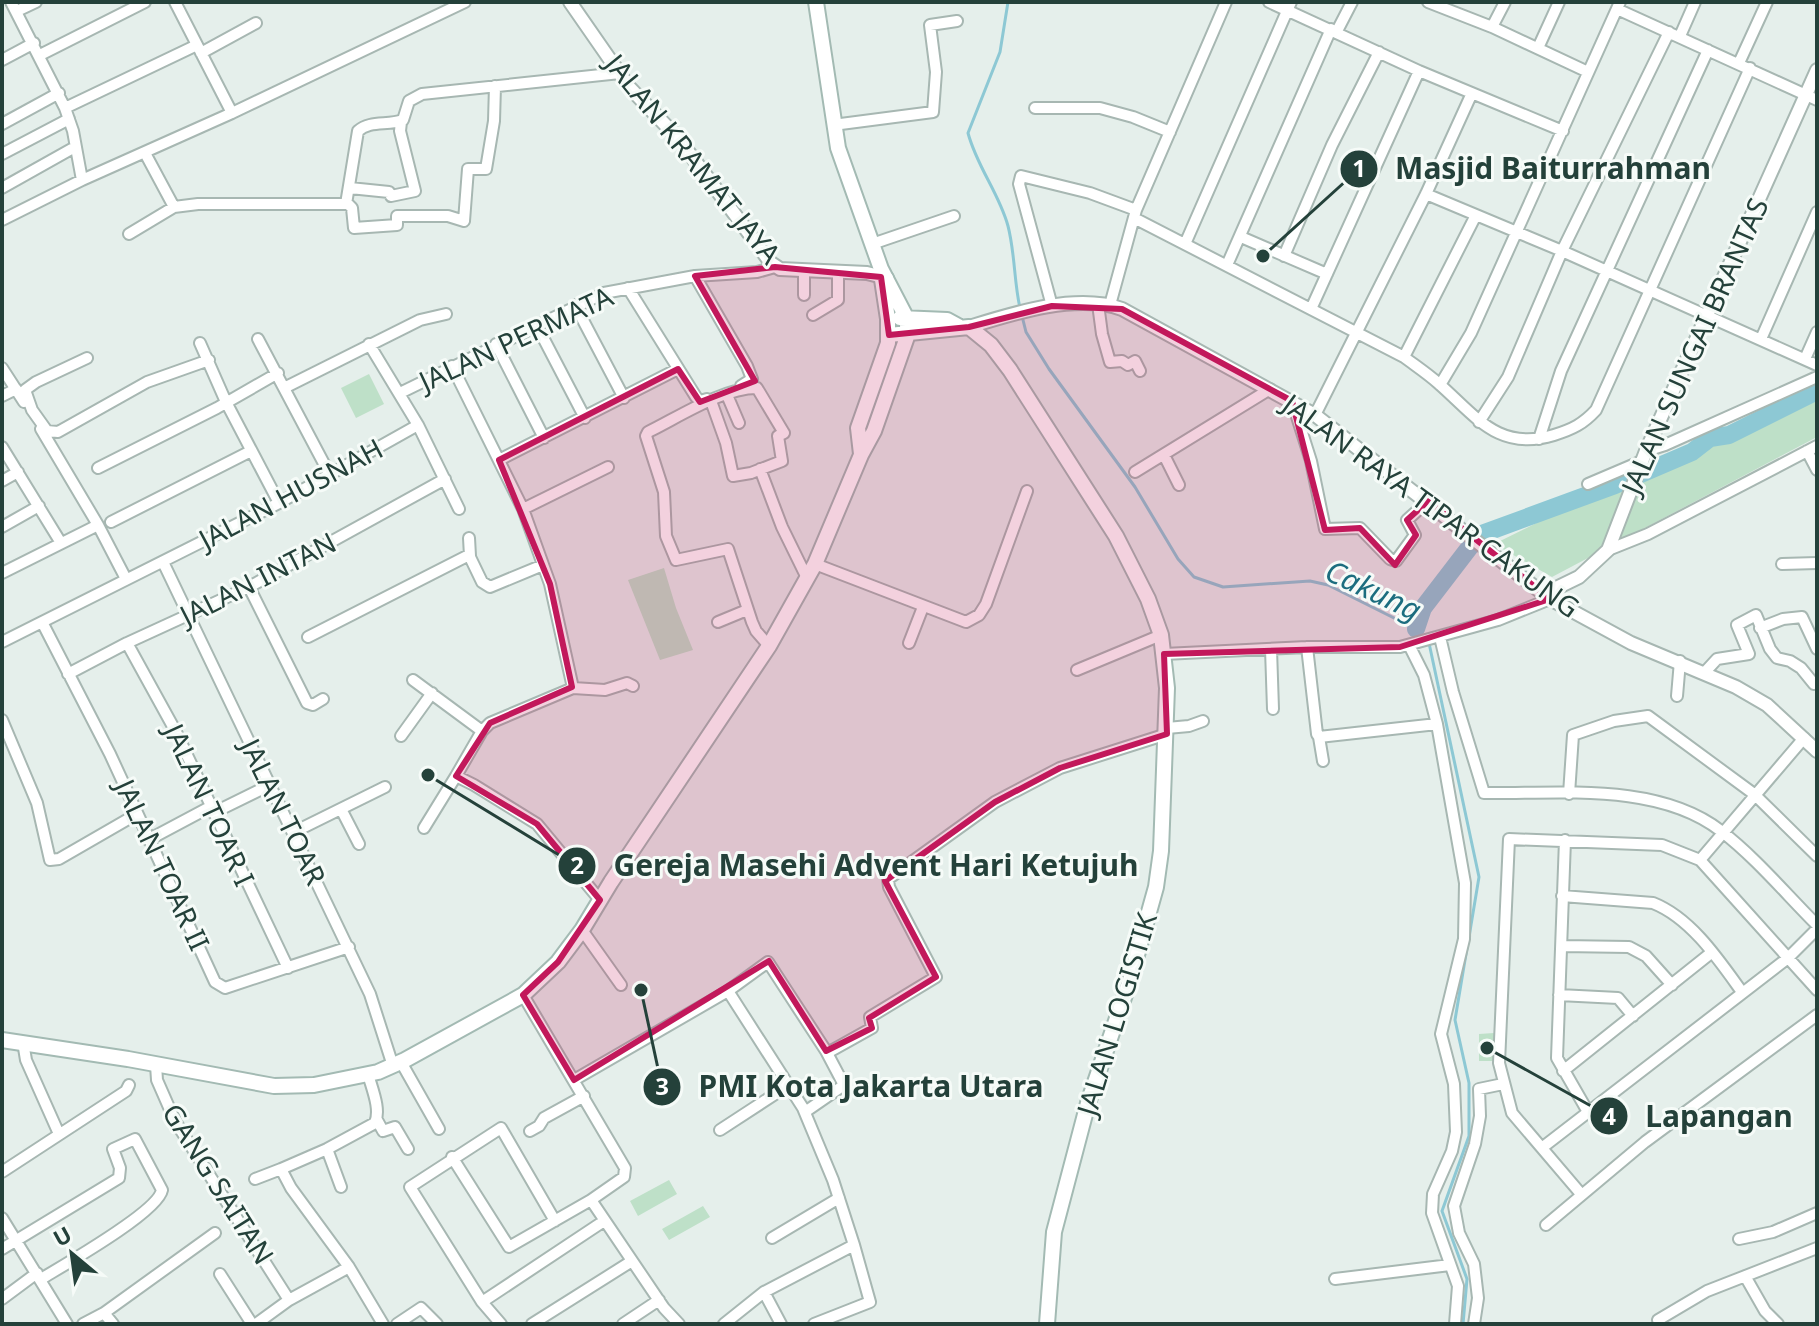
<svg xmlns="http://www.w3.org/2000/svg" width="1819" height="1326" font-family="'Noto Sans',sans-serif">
<rect width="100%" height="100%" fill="#e5efeb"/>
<path fill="#bee0c8" d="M369,374L384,404L356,418L341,388Z
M1817,384V437L1552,577L1494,544Z
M664,568L676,608L693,650L660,660L628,580Z
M1494,1033V1061H1479V1034Z
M669,1180L677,1194L638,1216L630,1201Z
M703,1206L710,1217L669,1240L662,1229Z"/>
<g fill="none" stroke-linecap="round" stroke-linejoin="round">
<path stroke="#8dc8d4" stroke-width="3" d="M1008,2L1000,52L968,133C977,167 999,193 1008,226C1015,253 1014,282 1020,308
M1022,316L1026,332L1049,369L1135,487L1178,559L1194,577L1223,587L1310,581L1328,585L1402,622L1425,637
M1429,643L1479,877L1469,937
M1463,1324L1467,1279L1442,1211L1469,1136V1083L1455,1020L1467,948
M1816,1324L1817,1323"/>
<path stroke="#8dc8d4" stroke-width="18" d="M1416,629L1423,608L1479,535L1615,485L1692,452L1710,438L1729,435L1817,391"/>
<defs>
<path id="minor" d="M11,2L65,108L73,131L82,180
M175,2L232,113
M1269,2L1419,71L1563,131
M1428,2L1492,27L1588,72
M1617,9L1817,100
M17,11L36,2
M1492,27L1505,2
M1337,31L1352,2
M1680,36L1695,2
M1538,48L1559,2
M201,53L256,23
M40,55L145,2
M2,60L34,43
M1739,63L1767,2
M65,108L197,45
M1035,108H1100L1133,117L1170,132
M2,124L59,93
M833,125L933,112L936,72L930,25L957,21
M145,153L174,207
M2,154L69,119
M2,188L75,147
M350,188L389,192L391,196L415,191L400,131L401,122
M1426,194L1562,251L1817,365
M347,203L352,208L354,228L397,225V216H448L464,221L468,169H486L494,121L495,86
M1134,218L1404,357C1416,366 1428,374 1438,383C1476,416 1498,452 1554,435C1573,429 1583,424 1596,410L1750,68
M2,220L82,180L232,113L465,2
M129,234L174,207L198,204H346L358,131C370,120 388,126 403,120L409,101L422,94L620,73
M1241,237L1327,274
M872,244L954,216
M1185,244L1291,2
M1284,256L1332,145L1379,52
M1227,265L1331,29
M804,272V295
M695,276L747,366L752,379L741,386
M628,288L696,397L700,401L707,399
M1098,304L1102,334L1110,362L1122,361L1128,365L1135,361L1140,371
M575,305L624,398
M1110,305L1136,210L1226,2
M1052,306L1019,184L1021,176L1090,193L1136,210
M1311,309L1419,71
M813,315L838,300V271
M536,324L585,418
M258,339L330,475
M1761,339L1817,212
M200,343L226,402L279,503
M369,344L418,425L459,509
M496,344L544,438
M1404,357L1476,215
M87,358L36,382L25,390L32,410L47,431L58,432L147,382L209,360
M1805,359L1817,332
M452,366L523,509L550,584L573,688L490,723L482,731L456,776L474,785L537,824L600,900
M2,368L24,402
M1440,385L1471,333L1620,2
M284,388L420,320L446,314
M400,393L604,293L695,276L757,272L775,267
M727,395L739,423
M2,396L16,389
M711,401L726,443L733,476L751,473L782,461L778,436L784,433L757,388C722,388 679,417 648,432L646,436L664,492L666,536L676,560L728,549L752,622L756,631L769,646
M1292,401L1311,461L1325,529L1360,528L1390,559L1396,561L1415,535L1407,520L1428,501
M1315,415L1426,194L1472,93
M1479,422L1508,377L1562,251L1669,32
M41,429L98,525L125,577
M1539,439L1561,371L1708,50
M2,447L61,543
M1646,451L1665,445L1817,377
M1807,451L1817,470
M1164,455L1179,485
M499,460L678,369
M98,468L217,408L278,373
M760,469L782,527L807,578
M1135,472L1270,389
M2,481L18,472
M1588,484L1642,461
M523,509L608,467
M111,522L251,451
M2,527L39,506
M469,538L470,556
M1608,550L1648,534L1817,446
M163,562L370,994L393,1066
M815,564L966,622L979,615L986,604L1027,491
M1782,564L1817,563
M2,573L98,525
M249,587L307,703L313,705L323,699
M42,622L110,754L215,982L225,988L349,947
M718,622L747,610
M1760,628L1783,619L1802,617L1817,649
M308,637L469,555L482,582L490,587L543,565
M1440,637L1453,692L1484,793C1559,794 1658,782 1721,831C1755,857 1786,894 1817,925
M2,642L279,503L418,425
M127,643L176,732L288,968
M909,643L923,607
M1409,645L1424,675L1437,724L1465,883L1464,939L1441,1034L1454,1084L1456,1132L1452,1151L1433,1194L1432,1213L1458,1286L1455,1324
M1307,647L1317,734L1319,737L1437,724
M1271,649L1273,709
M1164,654L1307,647H1400L1498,620L1550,599
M1077,670L1161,635
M1705,672L1717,659L1749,654L1737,625L1756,615L1770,649L1777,658L1790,661L1801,668L1814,684
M68,674L127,643L249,587L445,479
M413,680L482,731
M573,688L605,690L627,683L633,686
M1677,696L1680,661
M2,720L37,803L50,860L59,859L137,814
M1167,728L1189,726L1203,721
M401,736L432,693
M1319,737L1323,761
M1569,794L1573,735L1614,721L1648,716L1754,794L1817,856
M341,809L359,844
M213,813L270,785
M424,828L456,776
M294,832L385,787
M148,840L210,807
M1565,840L1557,1058L1588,1112
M1700,860L1804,738
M1562,896L1653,903C1691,918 1719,960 1742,992
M582,930L621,985
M1562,946L1629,947L1646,956L1672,985
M523,995L625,1168L624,1177L591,1200L664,1308L679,1324
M1559,995L1618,998L1633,1016
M23,1042L26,1060L59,1134
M401,1062L439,1129
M156,1065L157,1080L175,1121L289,1300
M1563,1071L1711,953
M368,1074C372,1089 381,1109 375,1123L327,1149L281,1169L291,1188L349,1267L383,1324
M574,1080L728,991L768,962L826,1051L829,1052L872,1028L870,1017L936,977L889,887L888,879L995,802L1060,768L1167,734
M805,1112L844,1085L826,1051
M377,1120L383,1131L395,1127L408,1149
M720,1130L789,1085
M530,1131L539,1126L544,1118L584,1096
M1543,1147L1788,958L1817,929
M327,1149L341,1187
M452,1157L509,1247L591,1200
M2,1172L126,1091L129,1085
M255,1179L281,1169
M1581,1194L1512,1113L1499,1063L1509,839L1662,845L1700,860L1817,990
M2,1218L67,1324
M1546,1225L1645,1142L1817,1015
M772,1238L839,1198
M1739,1239L1773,1232L1817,1213
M2,1249L119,1178L120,1168L113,1149L135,1139L162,1190C158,1212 64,1265 41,1279
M220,1274L252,1324
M1745,1276L1765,1311L1778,1324
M1335,1279L1450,1265
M764,1292L781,1324
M2,1299L37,1273
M482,1302L604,1221
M104,1313L215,1233
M1658,1320L1707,1291L1817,1248
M83,1324L104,1313L113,1324
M256,1324L289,1300L349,1267
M397,1324L421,1308L437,1324
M501,1324L482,1302L410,1187L501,1128L555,1221
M532,1324L632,1261
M623,1324L659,1300
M724,1324L764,1292L854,1245L833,1180L803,1108L728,991
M814,1324L870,1302L854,1245
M1474,1324L1478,1298L1474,1264L1459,1233L1454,1206L1475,1144L1480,1116L1479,1089L1503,1084"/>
<path id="tertiary" d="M570,2L629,87L678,138L771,263L780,269L867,273L887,278
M969,327C1014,313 1076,293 1122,309L1315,415L1550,599L1631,643L1736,687L1767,705L1817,751
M1544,594L1579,577L1608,550L1646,451L1817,70"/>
<path id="secondary" d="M900,318L947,320L958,326
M889,335L969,327L991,345L1010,370L1116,536L1148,599L1161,635L1167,688L1161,851L1156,887L1130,980L1088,1103L1054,1232L1047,1324
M861,454L858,428L888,343V319L881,273
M2,1040L128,1059L274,1086L314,1085L378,1072L405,1060L523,995L558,962L582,930L611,882L769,646L815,564L861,455L874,431L908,334L906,317L881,269L838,148L816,2"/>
</defs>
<use href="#minor" stroke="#a7b7b2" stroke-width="14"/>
<use href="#tertiary" stroke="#a7b7b2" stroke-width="16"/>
<use href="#secondary" stroke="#a3bab3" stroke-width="18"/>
<use href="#minor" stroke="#fff" stroke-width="10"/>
<use href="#tertiary" stroke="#fff" stroke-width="12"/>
<use href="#secondary" stroke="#fff" stroke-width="14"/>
</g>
<path fill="#c2185b" fill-opacity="0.2" stroke="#c2185b" stroke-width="6" stroke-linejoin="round" d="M775,267L881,277L889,335L969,327L1052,306L1122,309L1292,401L1325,530L1360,528L1395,565L1416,535L1407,520L1428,501L1550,599L1400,647L1164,654L1167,734L1060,768L995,802L885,881L936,977L869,1018L872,1028L826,1051L769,961L574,1080L523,995L558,962L600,900L537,824L456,776L490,723L572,687L550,584L499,460L678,369L700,402L755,381L695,276Z"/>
<g text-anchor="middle" stroke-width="6" stroke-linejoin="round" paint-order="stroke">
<g font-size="28" fill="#24413a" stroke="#f6fbf8">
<text transform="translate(693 159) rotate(51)" y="10">JALAN KRAMAT JAYA</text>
<text transform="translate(516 339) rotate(-25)" y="10">JALAN PERMATA</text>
<text transform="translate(1695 346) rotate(-66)" y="10">JALAN SUNGAI BRANTAS</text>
<text transform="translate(291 494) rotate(-28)" y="10">JALAN HUSNAH</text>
<text transform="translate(1431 506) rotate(36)" y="10">JALAN RAYA TIPAR CAKUNG</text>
<text transform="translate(258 579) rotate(-27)" y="10">JALAN INTAN</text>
<text transform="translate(209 805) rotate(65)" y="10">JALAN TOAR I</text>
<text transform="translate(283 812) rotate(64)" y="10">JALAN TOAR</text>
<text transform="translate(162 865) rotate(65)" y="10">JALAN TOAR II</text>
<text transform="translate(1117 1014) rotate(-73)" y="10">JALAN LOGISTIK</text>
<text transform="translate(218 1184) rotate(58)" y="10">GANG SAITAN</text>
</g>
<g font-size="30" font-style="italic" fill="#1c6d7f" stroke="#f6fbf8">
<text transform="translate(1373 591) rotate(25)" y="10">Cakung</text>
</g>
</g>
<path fill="none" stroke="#24413a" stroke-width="3" d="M1263 256L1359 169M428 775L577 866M641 990L662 1087M1487 1048L1609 1116"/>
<g fill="#24413a" stroke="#f6fbf8" stroke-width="3">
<circle cx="1263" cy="256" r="8"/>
<circle cx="428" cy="775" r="8"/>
<circle cx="641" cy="990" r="8"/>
<circle cx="1487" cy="1048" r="8"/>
<circle cx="1359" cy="169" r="20"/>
<circle cx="577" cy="866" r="20"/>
<circle cx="662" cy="1087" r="20"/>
<circle cx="1609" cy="1116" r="20"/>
</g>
<g font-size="24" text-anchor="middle" font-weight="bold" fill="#fff">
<text x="1359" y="177">1</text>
<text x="577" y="874">2</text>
<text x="662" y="1095">3</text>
<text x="1609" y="1125">4</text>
</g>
<g font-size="30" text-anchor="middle" font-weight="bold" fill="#24413a" stroke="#f6fbf8" stroke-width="6" stroke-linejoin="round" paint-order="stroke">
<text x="1553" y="179">Masjid Baiturrahman</text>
<text x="876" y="876">Gereja Masehi Advent Hari Ketujuh</text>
<text x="871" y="1097">PMI Kota Jakarta Utara</text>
<text x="1719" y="1127">Lapangan</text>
</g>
<rect width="1819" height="1326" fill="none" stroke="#24413a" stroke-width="8"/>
<g transform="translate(72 1254) rotate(331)" stroke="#f6fbf8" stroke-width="6" paint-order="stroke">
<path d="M0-6L14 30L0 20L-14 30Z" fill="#24413a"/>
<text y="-12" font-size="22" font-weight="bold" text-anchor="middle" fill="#24413a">U</text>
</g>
</svg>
